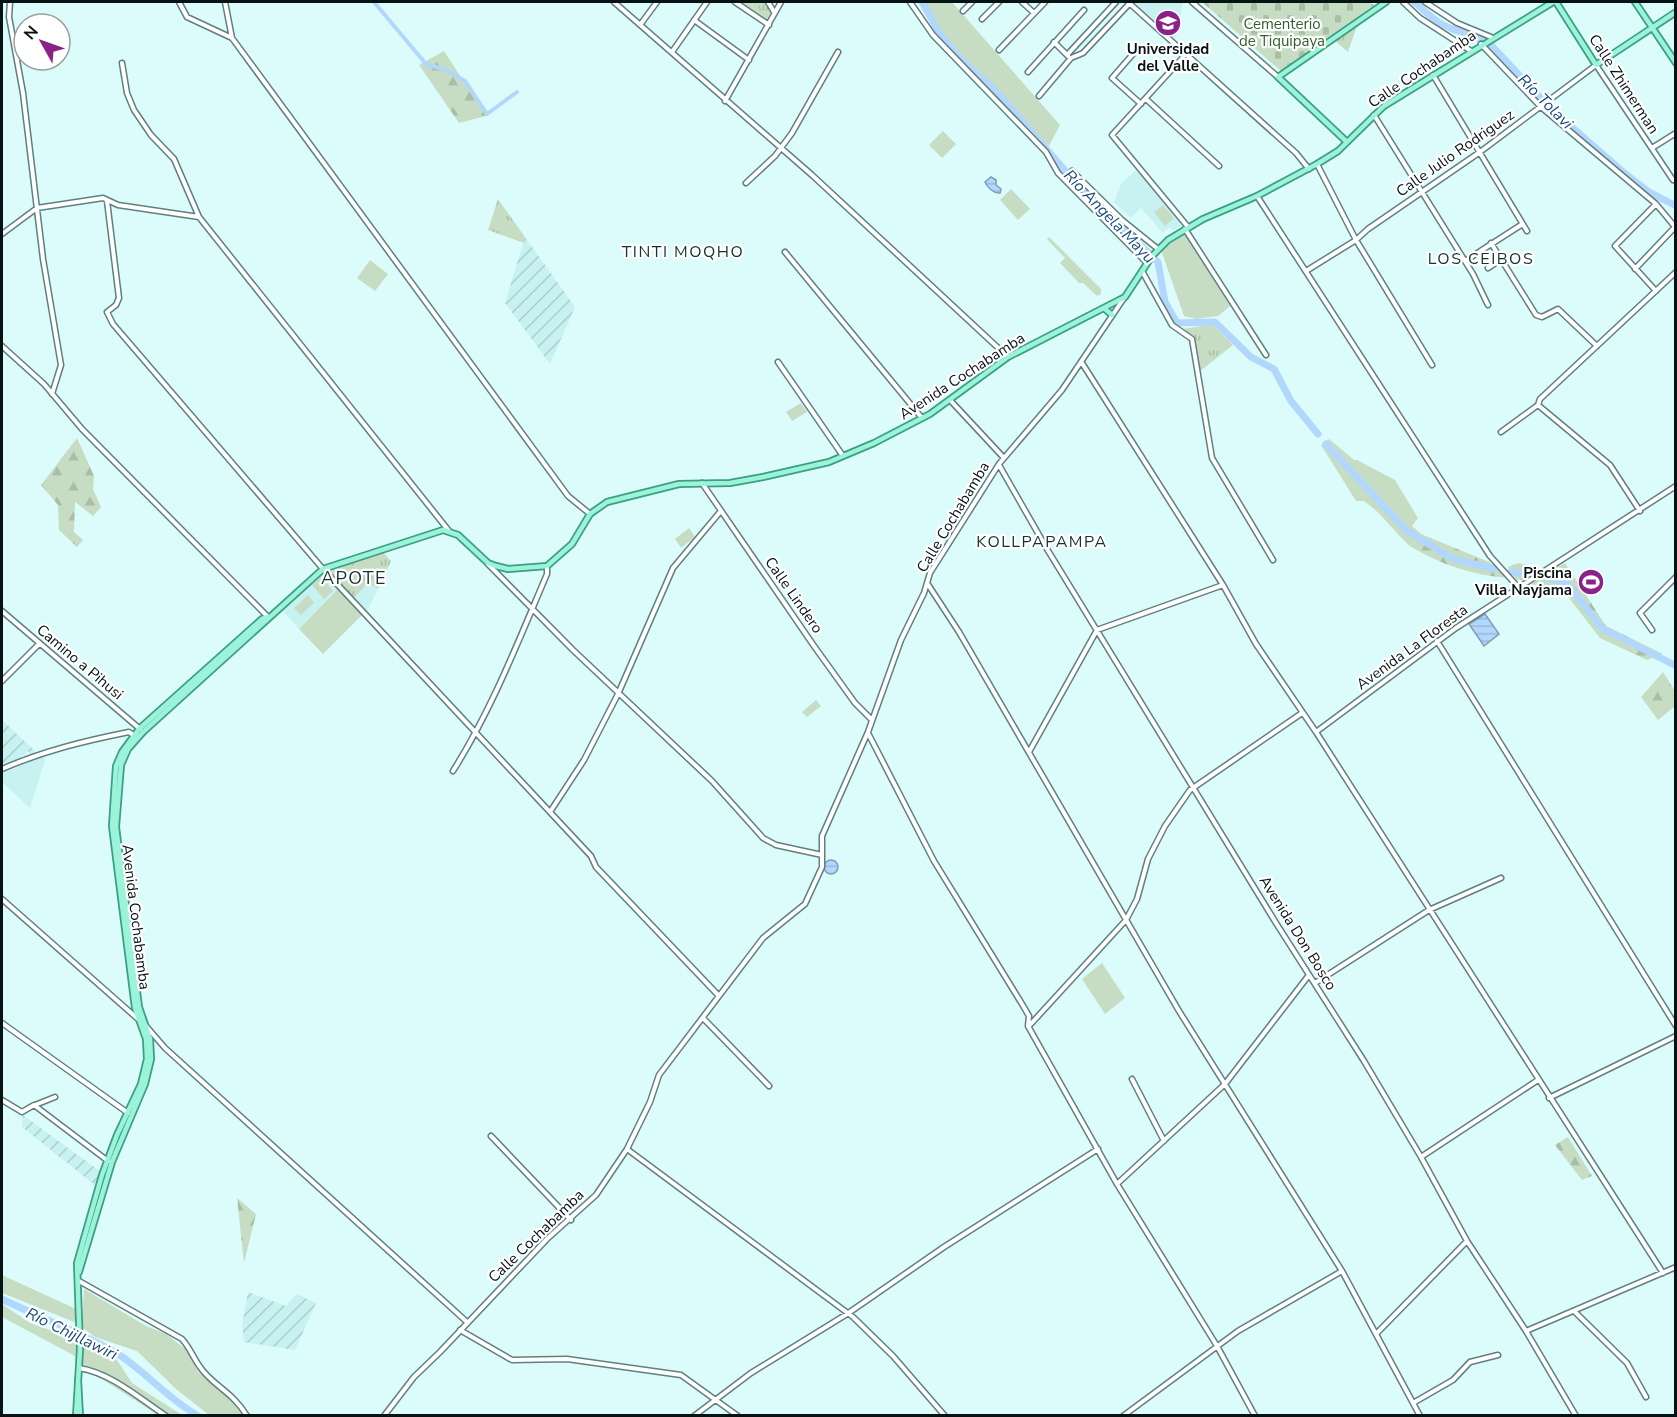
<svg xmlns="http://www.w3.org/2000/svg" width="1677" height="1417" font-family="'Nunito Sans',sans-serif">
<defs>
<pattern id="industrial-furrows" width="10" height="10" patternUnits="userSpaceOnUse" patternTransform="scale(1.5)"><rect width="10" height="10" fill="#c8f1f1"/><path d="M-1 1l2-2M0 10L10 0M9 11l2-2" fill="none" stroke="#aacece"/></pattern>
<pattern id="forest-firs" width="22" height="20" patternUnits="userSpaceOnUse" patternTransform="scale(1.5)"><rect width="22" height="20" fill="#c6ddc4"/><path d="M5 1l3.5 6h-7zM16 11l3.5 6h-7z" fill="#a9bda7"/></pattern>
<pattern id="cemetery-stones" width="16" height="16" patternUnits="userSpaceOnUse" patternTransform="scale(1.5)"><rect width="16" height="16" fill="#c6ddc4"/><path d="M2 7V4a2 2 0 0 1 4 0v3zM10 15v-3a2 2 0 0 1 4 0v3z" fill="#a9bda7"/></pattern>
<pattern id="park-tufts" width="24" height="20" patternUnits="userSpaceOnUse" patternTransform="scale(1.5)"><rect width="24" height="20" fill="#c6ddc4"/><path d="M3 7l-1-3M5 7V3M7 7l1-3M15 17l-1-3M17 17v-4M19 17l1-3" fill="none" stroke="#a9bda7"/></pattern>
<pattern id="water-rules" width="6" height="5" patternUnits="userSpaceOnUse" patternTransform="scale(1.5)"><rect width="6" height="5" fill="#b2d7fd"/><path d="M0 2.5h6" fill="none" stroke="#98b8d8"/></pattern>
</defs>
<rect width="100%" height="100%" fill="#dcfcfc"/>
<path fill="#c8f1f1" d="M1133,2H1183L1176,39L1164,28Z
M1136,170L1156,191L1182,226L1173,230L1169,227L1163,233L1141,208L1131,218L1114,202L1121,184Z
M323,573L338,589L299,629L282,610Z
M368,582L378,589L367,611L354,598Z
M44,755L45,760L30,808L2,782V774Z"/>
<path fill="url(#industrial-furrows)" d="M525,237L575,307L550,364L505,303Z
M2,720L35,751L31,755L28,751L16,761L2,767Z
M23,1115L101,1172L96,1186L22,1127Z
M248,1292L286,1306L297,1294L316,1303L295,1350L244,1342L242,1325Z"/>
<path fill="#c6ddc4" d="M925,2H952L1060,125L1049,146L955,48L942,33Z
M943,131L956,144L942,158L929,145Z
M1011,189L1030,209L1018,220L1000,200Z
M1163,205L1174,218L1165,226L1154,212Z
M1185,234L1230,306L1218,316L1196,319L1184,316L1161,250Z
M1049,237L1101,289V294L1097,296L1083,283H1079L1060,263L1065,258L1047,239Z
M370,260L388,274L375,291L357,278Z
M801,403L807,412L792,421L786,412Z
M1329,439L1354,460H1357L1395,480L1418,518L1412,526L1421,534L1410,546C1393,531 1383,514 1364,501H1356L1321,445Z
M689,528L695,537L681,548L675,539Z
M321,577L333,591L324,599L312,585Z
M338,589L362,615L323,654L299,629Z
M308,595L314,603L301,615L294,608Z
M816,700L821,706L807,717L802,712Z
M1102,963L1125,998L1105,1014L1082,979Z
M2,1275L76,1309L77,1323L2,1293Z
M84,1289L146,1326L166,1334L188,1351L198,1372L233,1401L242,1415H209L176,1389L137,1351L95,1337L82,1327Z
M2,1304L30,1323L89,1344L117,1360L132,1383L182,1415H158L83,1367L82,1350L77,1347V1357L2,1317Z"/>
<path fill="url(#forest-firs)" d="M444,51L486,116L459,123L419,65Z
M77,438L94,476L93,489L101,507L93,516L75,502L74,532L83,540L77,547L59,530L58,505L41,485Z
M1421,534L1489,562L1508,578C1472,575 1441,565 1410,546Z
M1518,563L1544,569L1526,581L1516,579L1508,567Z
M1565,563L1606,626L1663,654L1647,660L1600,638L1565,593L1531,584Z
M1663,672L1675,691V706L1658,720L1641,697Z
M1568,1137L1592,1176L1582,1180L1555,1145Z
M237,1198L256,1214L244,1263Z"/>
<path fill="url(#cemetery-stones)" d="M1202,2H1369L1374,5L1281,71Z"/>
<path fill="url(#park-tufts)" d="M739,2H766L772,11L766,20Z
M1357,26L1348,52L1335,41Z
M498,199L525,237L524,243L488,230Z
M1212,324L1233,345L1199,372L1194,339L1183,329Z
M382,551L391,561L378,589L368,583L354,598L326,569Z"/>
<path fill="url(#water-rules)" stroke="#7f9cb6" stroke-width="1.5" d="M991,177L996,180V185L1001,189L1000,193C994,194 987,187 985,182Z
M1485,614L1499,634L1484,646L1469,624Z
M824 867a7 7 0 1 1 14 0a7 7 0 1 1-14 0Z"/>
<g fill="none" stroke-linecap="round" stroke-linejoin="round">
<path stroke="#b2d7fd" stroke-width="4" d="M374,2L426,64L446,70L465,81L487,114L517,92"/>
<path stroke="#b2d7fd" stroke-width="7" d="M922,2L940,34L958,56L995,90L1069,175L1158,262L1165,302L1177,323L1215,322L1251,357L1274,369L1291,401L1318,434
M1414,2C1426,11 1435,23 1450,28C1464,34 1477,36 1491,45L1551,109L1623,172L1649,192L1676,206
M1326,444L1407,531L1453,559L1496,569
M1511,572L1528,573
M1546,578L1566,582L1602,628L1676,666
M2,1299C40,1318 81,1332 118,1354C146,1372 168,1399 198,1416"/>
<defs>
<path id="minor" d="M10,2L9,17L23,93L43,259L61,365L52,394
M179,2L187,17L232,38
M225,2L232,38L568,496L590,514
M614,2L812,175L1008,357
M735,2L769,25
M768,2L774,12
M910,2L933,35L1046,152L1058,173L1147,263
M1022,2L1034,13
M1128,2L1296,153L1309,169
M1192,2L1278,77
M1403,2L1420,18L1471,51
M1425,2L1457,23L1491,37
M963,11L972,2
M982,19L999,2
M694,20L749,60
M640,25L657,2
M1054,42L1068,56
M1481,44L1541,107L1656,204L1676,228
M999,50L1045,2
M672,52L707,2
M1133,54L1112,78L1141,104
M1186,54L1112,135L1188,227
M1067,55L1116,2
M122,63L127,93L134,110L151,135L174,159L199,217L449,531
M1028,72L1084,10
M1433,75L1527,231
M1039,96L1071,58L1083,53L1130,3
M1146,99L1219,166
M725,101L781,2
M1374,115L1473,274L1488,305
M1652,148L1676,133
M1317,164L1356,240L1432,365
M1072,171L1122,220L1158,249
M746,183L775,156L792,133L838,52
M1257,196L1490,556L1519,588
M107,201L119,298L116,305L107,312L113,324L323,569L591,856L596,867L719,996
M1656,204L1615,246L1656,291
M1185,229L1266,355
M2,234L37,208L103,198L118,205L199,217
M1491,243L1536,315L1542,317L1558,309L1597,346
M785,252L922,418
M1465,261L1521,225
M1488,268L1501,259
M1635,269L1675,227
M1142,271L1172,325L1192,339L1212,458L1273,560
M1306,271L1356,240L1368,229L1480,152L1596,65L1673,180
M2,346L44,384L82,429L268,617
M778,362L843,456
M1082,363L1223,585L1256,644L1316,732L1663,1273
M950,400L1004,458
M1538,405L1610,465L1640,511
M1501,432L1538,405L1540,399L1676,272
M999,465L1047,549L1276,923L1364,1061L1421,1157L1467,1241L1526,1331L1576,1416
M702,483L814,646L855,703L871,719
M488,564L573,650L712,781L763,838L776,845L822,855
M927,583L959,632L1179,1011L1342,1271L1420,1416
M2,611L140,729
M1652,630L1640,613L1676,577
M1437,641L1676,1026
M2,681L39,644
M1316,732L1456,628L1676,486
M868,733L934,861L1022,1004L1029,1016L1028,1026L1117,1184L1217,1346L1255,1416
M1029,752L1097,630L1223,585
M2,769C43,751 84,741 129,732L136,737
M453,771C492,709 518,642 547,574V566
M550,812L584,760L618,694L673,568L720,512
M2,899L138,1019
M1315,983L1429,910L1501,878
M703,1018L769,1086
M2,1023L128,1113
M146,1026L165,1048L467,1322
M1029,1026L1126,920L1137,899L1148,859L1165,826L1190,790L1302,713
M1132,1079L1164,1141
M1549,1098L1676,1036
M2,1100L22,1112L34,1105L108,1161
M35,1105L55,1097
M491,1136L571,1220
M627,1149L853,1317L893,1356L945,1416
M1421,1157L1538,1080
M1117,1184L1225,1084L1309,975
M79,1281L182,1339C190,1348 193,1357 200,1367C212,1385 233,1392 247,1416
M1575,1312L1627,1363L1646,1397
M460,1330L512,1360L567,1359L681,1375L738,1416
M1526,1331L1676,1267
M1377,1333L1467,1241
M79,1368C111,1373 139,1398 166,1416
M1413,1403L1453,1380L1470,1362L1498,1355
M384,1416L414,1377L440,1352L547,1239L596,1195L627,1149L650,1102L659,1075L763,938L805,904L822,867V836L868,732L901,640L924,593L930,573L999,464L1062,390L1124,298
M694,1416L751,1373L847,1314L944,1247L1098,1149
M1123,1416L1238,1331L1342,1271"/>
<path id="major" d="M1556,2L1596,65L1676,12
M1635,2L1676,63
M1347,142L1278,77L1386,2
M1104,308L1112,315
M79,1272L112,1162L145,1084L151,1059L150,1039L139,1007L116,827L121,765L128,749L143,732L323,569L443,530L458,535L488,563L496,566L508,569L547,566L572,544L590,514L607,502L679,484L730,483L763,477L829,462L874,443L930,414L1008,357L1125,297L1152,256L1168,240L1203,219L1257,196L1317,164L1338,151L1384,106L1553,2
M78,1380L80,1416
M76,1416L80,1349L77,1263L102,1175L117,1135L141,1084L147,1059L146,1039L135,1008L112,826L116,766L122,752L139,729L262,619L268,617"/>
</defs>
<use href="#minor" stroke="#627f7f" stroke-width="7"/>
<use href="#major" stroke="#3c9f82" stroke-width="8"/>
<use href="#minor" stroke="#fff" stroke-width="4"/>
<use href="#major" stroke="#9bf3d9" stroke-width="4.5"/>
</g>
<defs>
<symbol id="university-disc" viewBox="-11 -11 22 22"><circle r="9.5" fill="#892389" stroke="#fff"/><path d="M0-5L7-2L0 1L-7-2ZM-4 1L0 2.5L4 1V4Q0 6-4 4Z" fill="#fff"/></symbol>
<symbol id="stadium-disc" viewBox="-11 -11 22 22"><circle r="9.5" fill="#892389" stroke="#fff"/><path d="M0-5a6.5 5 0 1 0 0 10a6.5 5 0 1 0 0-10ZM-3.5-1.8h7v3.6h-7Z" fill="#fff"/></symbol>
</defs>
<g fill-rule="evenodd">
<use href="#university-disc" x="1153" y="8" width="30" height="30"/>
<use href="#stadium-disc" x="1576" y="567" width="30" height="30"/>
</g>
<g text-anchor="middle" stroke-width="4.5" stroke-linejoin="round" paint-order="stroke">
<g font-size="15" fill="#2f5f2d" stroke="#fff">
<text x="1282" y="29">Cementerio<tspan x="1282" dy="17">de Tiquipaya</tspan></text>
</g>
<g font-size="15" font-weight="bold" fill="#071212" stroke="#fff">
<text x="1168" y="54">Universidad<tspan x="1168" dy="17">del Valle</tspan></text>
<text x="1572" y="578" text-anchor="end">Piscina<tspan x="1572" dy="17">Villa Nayjama</tspan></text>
</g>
<g font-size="15" fill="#071212" stroke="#fff">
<text transform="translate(1422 69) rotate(-34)" y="5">Calle Cochabamba</text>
<text transform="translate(1624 84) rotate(57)" y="5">Calle Zhimerman</text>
<text transform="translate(1455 153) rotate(-35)" y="5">Calle Julio Rodriguez</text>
<text transform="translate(962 376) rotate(-33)" y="5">Avenida Cochabamba</text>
<text transform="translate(953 517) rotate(-59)" y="5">Calle Cochabamba</text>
<text transform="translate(794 595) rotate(55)" y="5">Calle Lindero</text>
<text transform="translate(1412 647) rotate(-36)" y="5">Avenida La Floresta</text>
<text transform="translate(80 662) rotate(40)" y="5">Camino a Pihusi</text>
<text transform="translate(136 917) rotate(83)" y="5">Avenida Cochabamba</text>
<text transform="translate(1298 933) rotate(58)" y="5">Avenida Don Bosco</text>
<text transform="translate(536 1236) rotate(-44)" y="5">Calle Cochabamba</text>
</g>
<g font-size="16" font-style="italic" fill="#174c7b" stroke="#fff">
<text transform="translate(1546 101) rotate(45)" y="6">Río Tolavi</text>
<text transform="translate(1110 216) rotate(46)" y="6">Río Angela Mayu</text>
<text transform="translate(72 1333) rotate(26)" y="6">Río Chijllawiri</text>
</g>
<g font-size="16" letter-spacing="1.5" fill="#163131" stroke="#fff">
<text x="683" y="257">TINTI MOQHO</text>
<text x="1481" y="264">LOS CEIBOS</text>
<text x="1042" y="547">KOLLPAPAMPA</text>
</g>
<g font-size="18" letter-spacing="1.5" fill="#163131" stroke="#fff">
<text x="354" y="584">APOTE</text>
</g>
</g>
<rect width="1677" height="1417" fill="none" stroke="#071212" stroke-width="6"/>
<g transform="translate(42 42) rotate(310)"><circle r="28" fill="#ffffff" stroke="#9ca0a0" stroke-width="1.5"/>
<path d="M0-4.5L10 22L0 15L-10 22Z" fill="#892389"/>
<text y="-9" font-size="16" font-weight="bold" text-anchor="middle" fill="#071212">N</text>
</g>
</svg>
